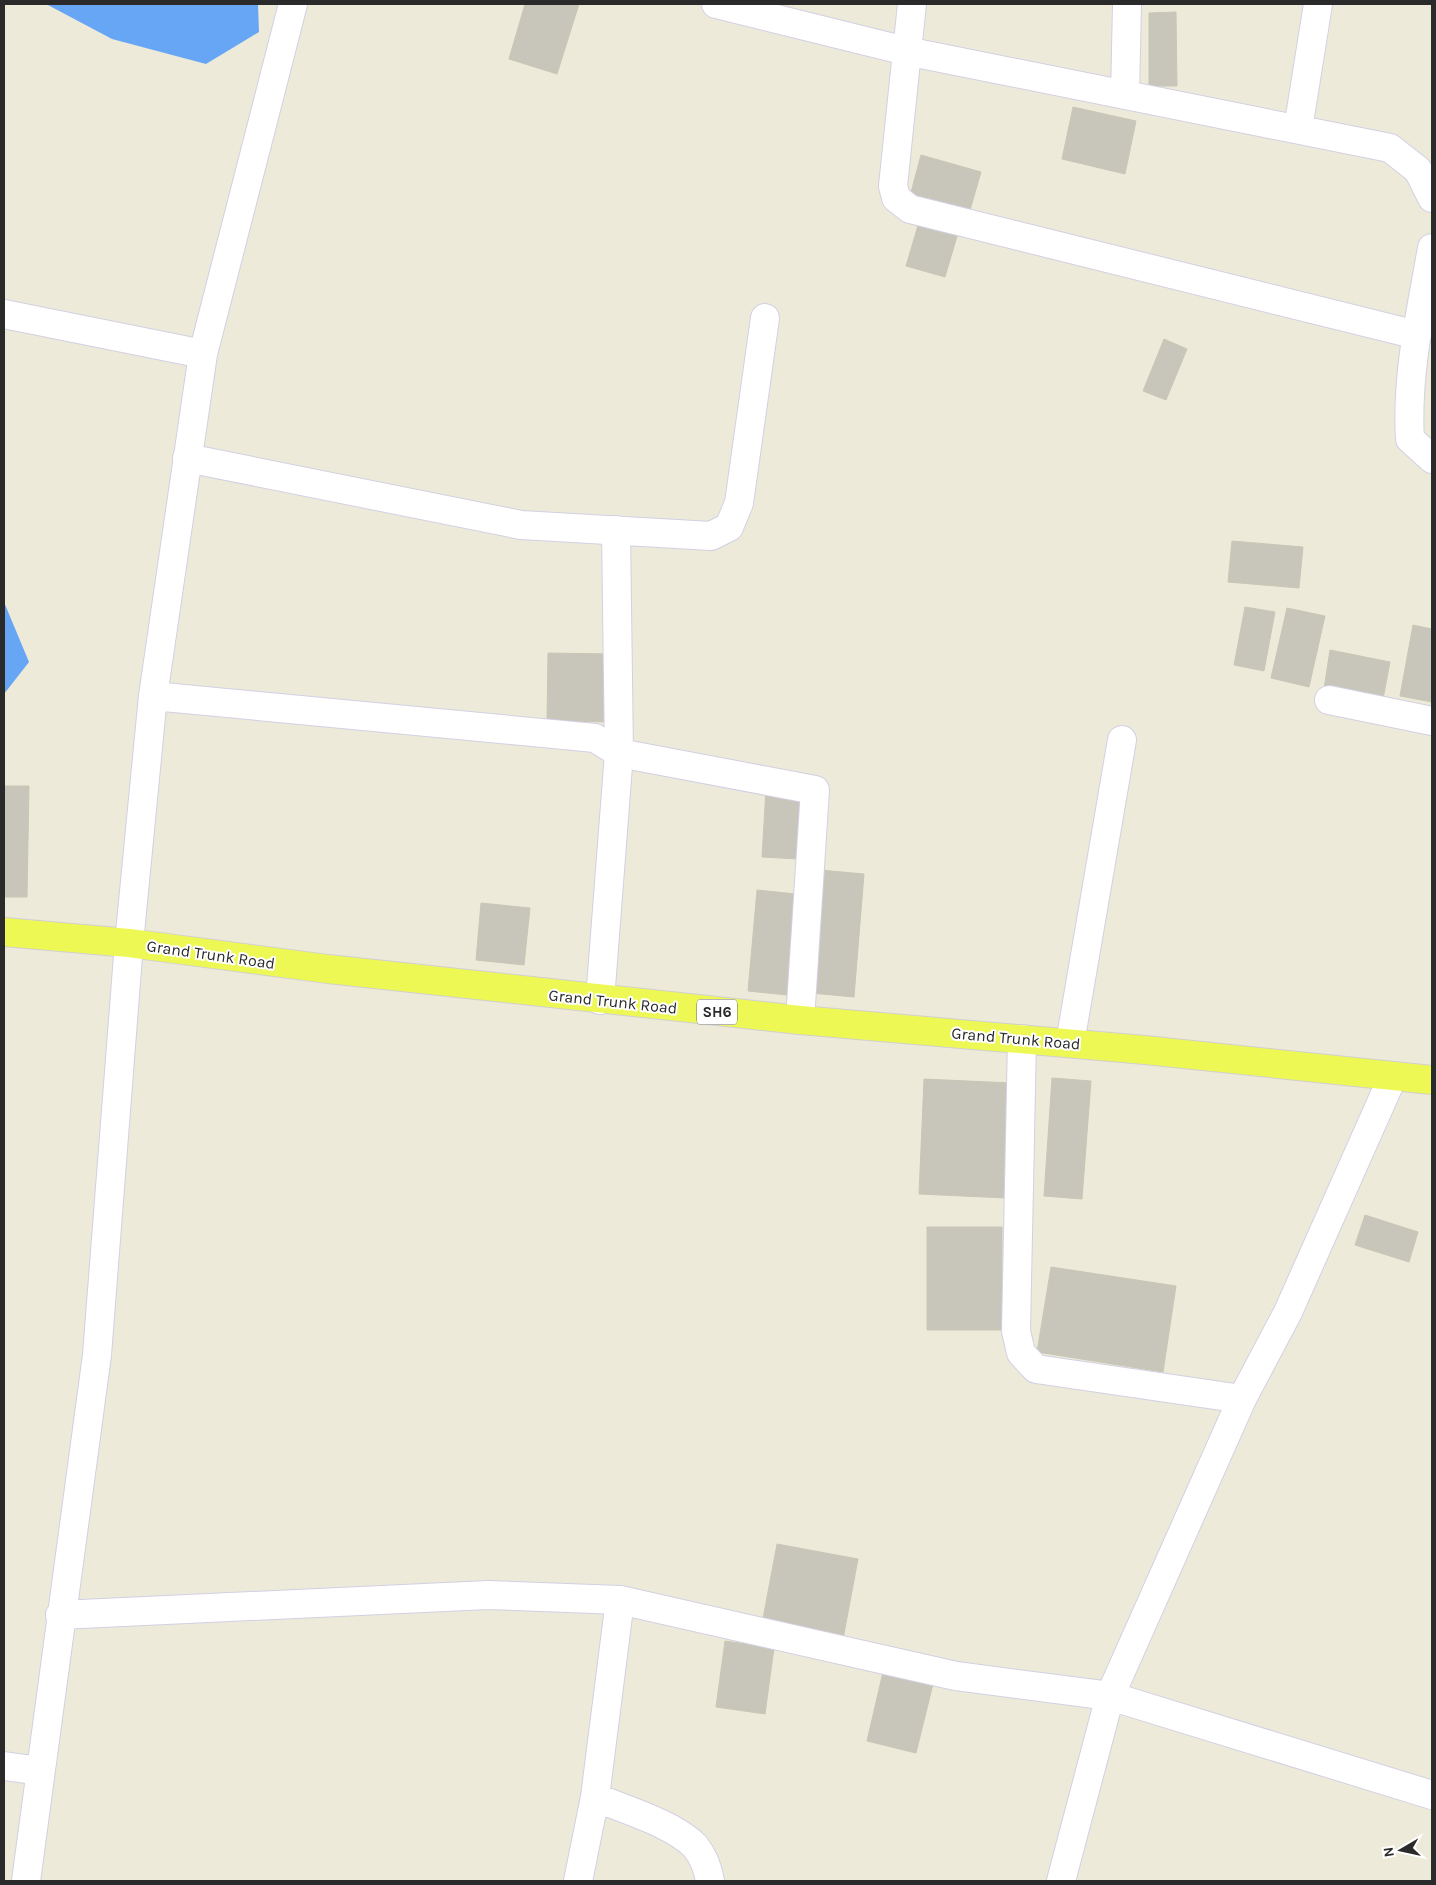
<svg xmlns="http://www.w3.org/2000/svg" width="1436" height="1885" font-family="Karla,sans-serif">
<rect width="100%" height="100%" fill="#edeada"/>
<path fill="#67a6f5" d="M46,4H258L259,32L206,64L112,39Z
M4,602L29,662L4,694Z"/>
<path fill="#c8c6ba" stroke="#c8c7b4" d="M525,4H579L557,74L509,59Z
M1176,12L1177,86H1149V13Z
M1073,107L1136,121L1125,174L1062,159Z
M921,155L981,172L968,217L909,200Z
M919,222L958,233L945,277L906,266Z
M1164,339L1187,349L1166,400L1143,391Z
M1232,541L1303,547L1299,588L1228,582Z
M1245,607L1275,612L1264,671L1234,665Z
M1287,608L1325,616L1309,687L1271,678Z
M1413,625L1432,629V702L1400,696Z
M1330,650L1390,662L1383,699L1324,689Z
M548,653L612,654L611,722L547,721Z
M4,786H29L27,897H4Z
M766,789L802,791L798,859L762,857Z
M820,870L864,874L854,997L811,993Z
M757,890L796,894L787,995L748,991Z
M481,903L530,908L524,965L476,960Z
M1052,1078L1091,1081L1082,1199L1044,1196Z
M924,1079L1011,1083L1006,1198L919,1194Z
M1365,1215L1418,1232L1409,1262L1355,1245Z
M927,1227H1002V1330H927Z
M1051,1267L1176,1286L1163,1372L1037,1352Z
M777,1544L858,1559L843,1639L762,1624Z
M725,1641L774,1648L765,1714L716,1707Z
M883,1672L933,1684L916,1753L867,1741Z"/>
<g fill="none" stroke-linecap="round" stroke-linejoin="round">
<defs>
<path id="minor" d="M716,4L906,51L1390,148L1418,170L1432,198
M912,4L893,186L896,198L910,209L1417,335
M1125,95L1127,4
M1298,129L1318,4
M1432,248C1421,311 1406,375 1410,439L1432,459
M4,314L203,354
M187,458L521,525L711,536L729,527L739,503L765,318
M153,696L595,738L619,753L815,790L800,1020
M1329,700L1432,721
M600,1000L619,753L616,530
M1022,1039L1016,1331L1021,1353L1036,1369L1242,1399
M1070,1043L1122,740
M60,1615L488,1595L620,1600L956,1676L1110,1696L1432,1795
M4,1766L40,1771
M595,1797C625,1810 672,1823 695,1846C703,1856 708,1869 710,1881
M26,1881L97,1355L129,943L153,696L203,354L293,4
M578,1881L595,1797L620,1600
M1061,1881L1110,1696L1242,1399L1288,1312L1393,1076"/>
<path id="primary" d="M4,932L129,943L328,969L800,1020L1145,1050L1432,1080"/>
</defs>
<use href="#minor" stroke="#d2d0e3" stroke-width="30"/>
<use href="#primary" stroke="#d0d0d0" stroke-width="30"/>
<use href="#minor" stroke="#fff" stroke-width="28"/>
<use href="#primary" stroke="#eef854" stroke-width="28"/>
</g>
<g text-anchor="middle" stroke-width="4" stroke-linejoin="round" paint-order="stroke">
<rect fill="#fff" stroke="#6a6a6a" stroke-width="1" x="697" y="999.5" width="40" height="25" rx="4"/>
<g font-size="15" font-weight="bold" fill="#2a2a2a">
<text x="717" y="1017">SH6</text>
</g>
<g font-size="16" fill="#2a2a2a" stroke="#fff">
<text transform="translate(211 954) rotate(8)" y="6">Grand Trunk Road</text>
<text transform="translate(613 1001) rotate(6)" y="6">Grand Trunk Road</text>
<text transform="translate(1016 1038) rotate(5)" y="6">Grand Trunk Road</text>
</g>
</g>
<rect width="1436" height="1885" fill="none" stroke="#2a2a2a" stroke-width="10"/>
<g transform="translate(1401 1850) rotate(261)" stroke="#ffffff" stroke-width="4" paint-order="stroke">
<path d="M0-4L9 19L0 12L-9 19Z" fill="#2a2a2a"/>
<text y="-8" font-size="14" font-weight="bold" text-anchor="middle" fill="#2a2a2a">N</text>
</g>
</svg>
